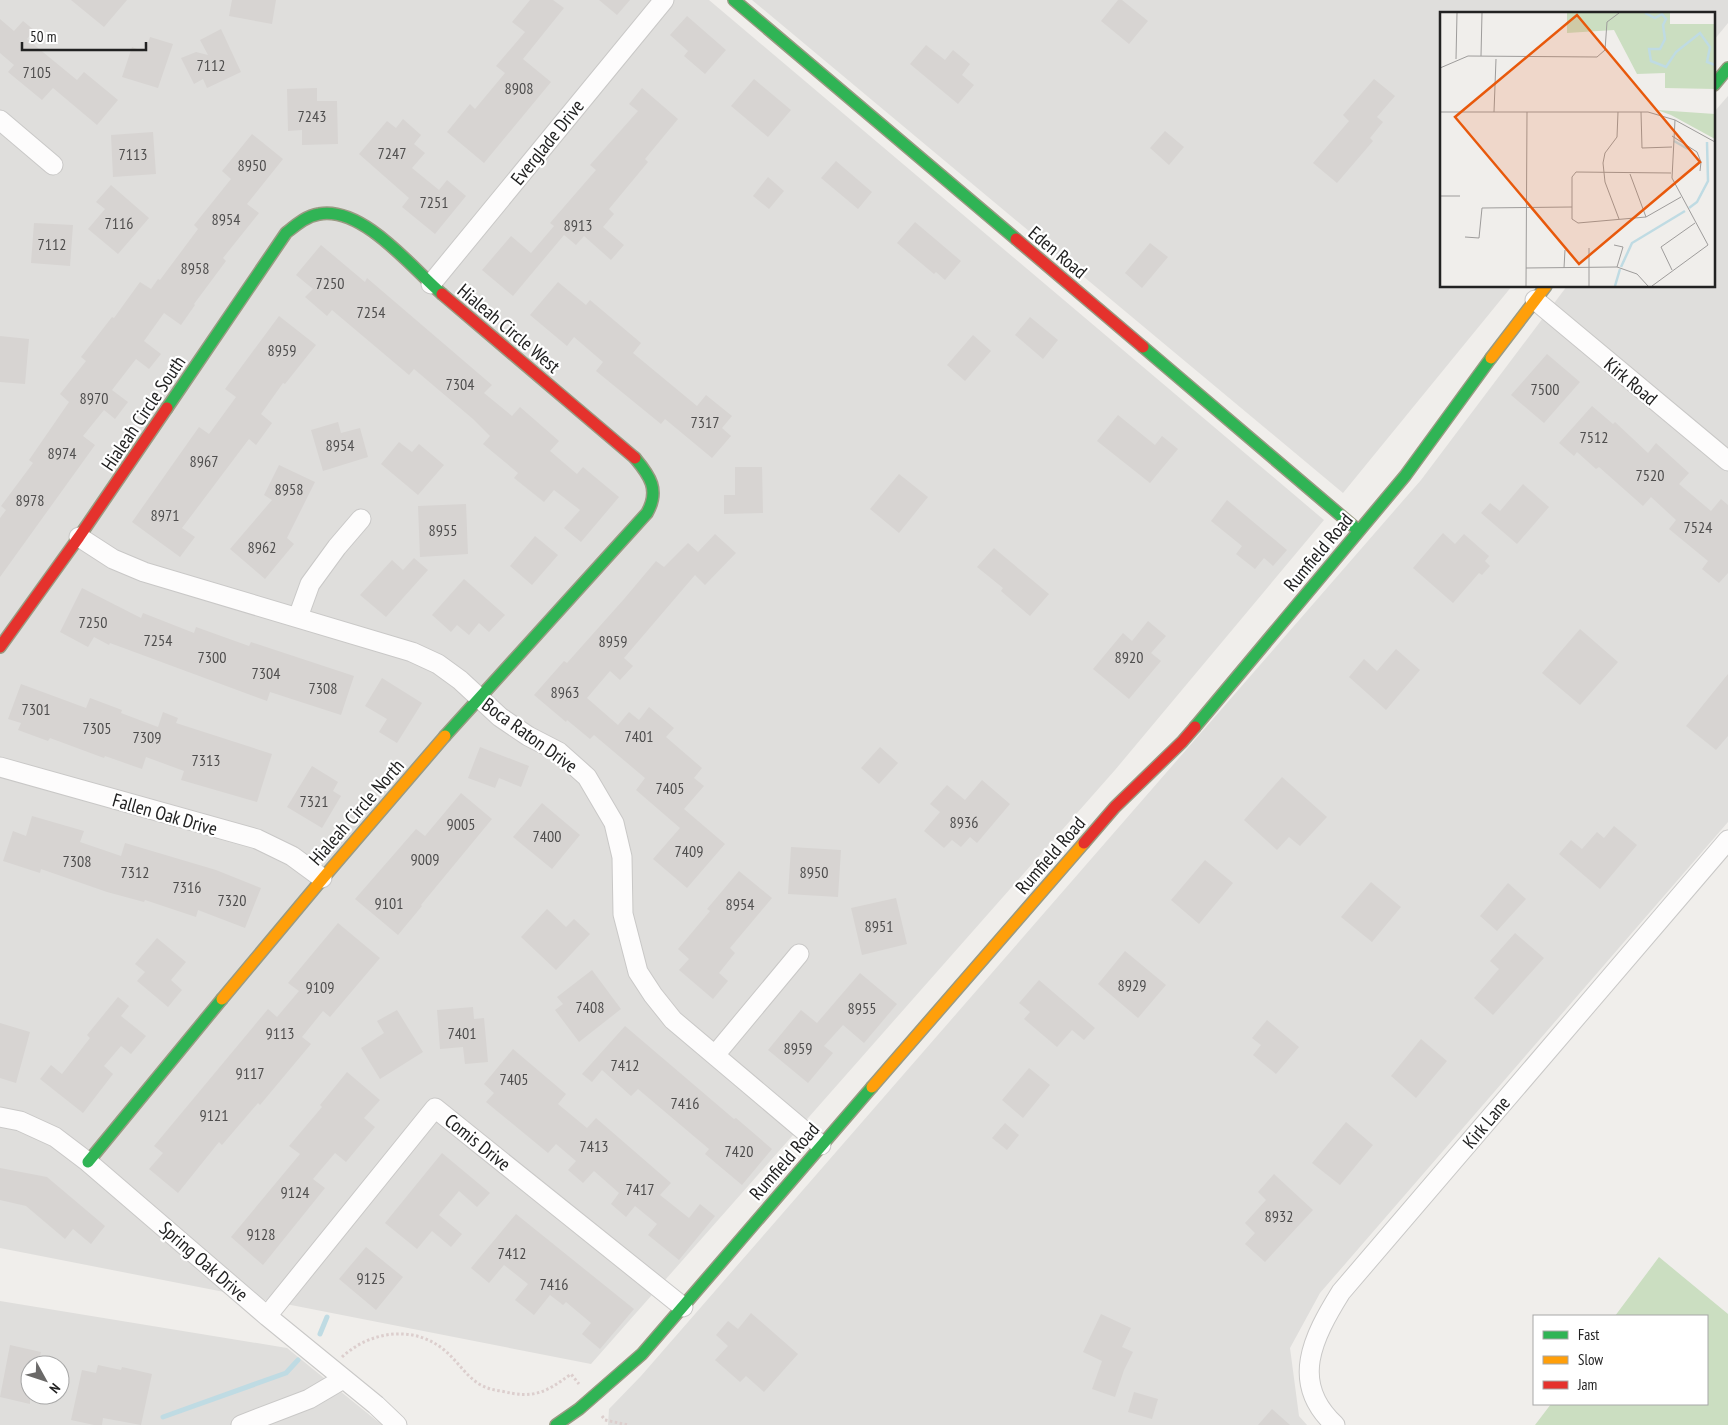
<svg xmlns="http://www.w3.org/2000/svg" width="1728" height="1425" font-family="'PT Sans Narrow',sans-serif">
<rect width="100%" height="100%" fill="#f0eeeb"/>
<path fill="#dfdedc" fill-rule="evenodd" d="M0,0H709L1324,520L1115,770L591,1364L0,1248Z
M752,0H1728V23L1714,40V14H1442V286H1512L1343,493Z
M1728,96V822L1320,1293L1290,1348L1299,1416L1307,1425H608L609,1409L641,1376L1421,480L1567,286H1714V112Z
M0,1301L287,1348L382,1425H0ZM30,1365H60V1395H30Z"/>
<path fill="#cbdec1" d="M1659,1257L1728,1314V1425H1535L1551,1404H1707V1316H1615Z"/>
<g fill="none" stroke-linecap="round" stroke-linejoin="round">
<path stroke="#bfdbe3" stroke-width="5" d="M320,1334L327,1317
M163,1417L286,1373L298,1360"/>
</g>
<path fill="#d7d4d2" d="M71,0H127L104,27Z
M232,0H276L272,24L229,16Z
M530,0H553L564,8L523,59L551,82L484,163L447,132L470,104L475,109L505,73L496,66L525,32L512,22Z
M599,0H630L617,15Z
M1118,0H1122L1148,21L1129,44L1101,21Z
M687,16L726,50L705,74L684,56L688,51L670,35Z
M0,19L14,31L23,21L34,30L27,39L77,80L84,72L118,100L97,125L53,88L42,100L8,72L14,65L0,53Z
M221,29L241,72L207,88L203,79L194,84L181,58L196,52L208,55L200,40Z
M150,37L173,44L158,88L122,77L132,47L145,52Z
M926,45L945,60L953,50L970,64L962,75L974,85L958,104L910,64Z
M754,79L791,110L768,137L731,106Z
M1374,79L1395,96L1377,117L1383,122L1370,138L1373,141L1337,183L1313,163L1349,121L1343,115Z
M317,88V101H337L338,144L302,145V130L288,131L287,89Z
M642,88L678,119L645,159L648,162L609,209L614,214L603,227L624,245L611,260L584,236L576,245L564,235L513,296L482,270L511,236L531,253L554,226L550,223L596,170L590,165L638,111L629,104Z
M403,119L421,135L414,144L425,153L412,168L439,190L447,180L466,196L435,234L402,207L409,198L359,154L387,121L396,128Z
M1165,131L1184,147L1169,165L1150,148Z
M153,132L156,174L113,177L111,135Z
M252,134L283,159L247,204L259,213L223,258L226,261L194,304L195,305L181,325L164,313L144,341L161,354L149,369L136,359L112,390L128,402L115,419L104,410L83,436L95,445L0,577V518L6,510L1,506L33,463L29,460L69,402L60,394L86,361L81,357L112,317L114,318L140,282L151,289L158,279L160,280L198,229L194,225L231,179L222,171Z
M836,161L872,192L858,209L821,178Z
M768,177L784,191L769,209L753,196Z
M111,185L149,218L118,254L88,229L105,209L96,202Z
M915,222L961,261L945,280L936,272L934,274L897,243Z
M34,223L73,225L70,266L31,263Z
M1150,243L1168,257L1142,288L1125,273Z
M321,245L365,282L367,278L492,385L484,393L512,416L520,407L559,441L550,451L577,474L583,467L619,497L581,542L564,528L580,510L554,490L544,502L514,478L518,473L483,444L490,436L473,419L414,369L409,375L332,310L327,316L305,297L313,289L296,275Z
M558,282L586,305L590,300L641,343L633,353L697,406L706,395L732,416L722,428L731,436L712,458L665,419L661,424L596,371L603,362L574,337L567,346L530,315Z
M279,316L316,345L285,384L283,383L261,414L272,423L256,445L249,439L182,528L195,537L180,557L132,522L199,427L209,434L236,397L225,389Z
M1030,317L1058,340L1043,359L1015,335Z
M973,335L991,351L965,381L947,365Z
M0,336L29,339L25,384L0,382Z
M1547,354L1580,382L1544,423L1511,395Z
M1592,406L1613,424L1615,422L1648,453L1656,443L1689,473L1679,484L1711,511L1721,499L1728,505V573L1719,583L1702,569L1708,561L1669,529L1676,520L1651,497L1643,506L1599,467L1596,469L1577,452L1574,456L1559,443Z
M1118,415L1155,445L1162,436L1178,449L1150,483L1097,441Z
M338,422L341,433L360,428L368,457L323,471L311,430Z
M399,442L412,452L419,444L444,465L418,495L381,464Z
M279,465L315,482L287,538L294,544L265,579L230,549L272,500L264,495Z
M735,467H762L763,513L724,514V495H735Z
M899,474L928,497L899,533L870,509Z
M1523,484L1549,507L1517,544L1481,513L1490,503L1500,511Z
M1227,500L1287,550L1273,566L1264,558L1255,569L1236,554L1242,546L1211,521Z
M466,504L468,554L420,557L418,506Z
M1443,533L1455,544L1464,534L1489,556L1485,561L1490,566L1482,575L1479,573L1453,603L1413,568Z
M715,534L736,553L705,585L695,575L624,658L633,666L620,680L610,671L587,698L618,725L629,712L639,720L649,707L674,728L666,737L702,768L694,778L704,786L684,809L725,844L687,888L653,859L680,828L636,790L645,778L594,735L590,739L567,720L566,722L534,695L564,661L567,663L624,599L656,561L664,567L688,543L698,552Z
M535,536L558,555L532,585L510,566Z
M994,548L1049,594L1030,616L1001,591L1003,588L977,567Z
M414,558L428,570L386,617L360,595L392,560L403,570Z
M464,579L505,615L489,632L479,623L469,635L457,625L451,632L432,615Z
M82,588L141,618L143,613L194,633L196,627L249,646L251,642L354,676L341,715L270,692L267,701L110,643L109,645L94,637L88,647L60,632Z
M1148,621L1166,636L1151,653L1161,661L1129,699L1093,669L1123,633L1132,641Z
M1580,629L1618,662L1580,705L1542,673Z
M1396,649L1420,670L1386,710L1349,677L1364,659L1377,671Z
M1728,674V736L1716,750L1686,726Z
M382,678L422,703L397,743L379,732L387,719L365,706Z
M21,684L86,708L90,698L122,710L121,713L158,727L163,712L178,718L176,723L272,754L257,802L181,780L184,771L146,757L142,769L105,756L104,758L50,738L48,741L18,730L21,723L8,719Z
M480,747L529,766L521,787L499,778L495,788L468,778Z
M880,747L898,763L879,784L861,768Z
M312,766L338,782L333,791L341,796L322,828L287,807Z
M1282,777L1327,817L1300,846L1289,837L1277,850L1244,820Z
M982,780L1010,804L977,843L970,837L961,847L952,840L944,848L924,831L940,812L930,804L947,785L965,800Z
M461,793L492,819L421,905L422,906L398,935L355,899L416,829L425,836Z
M542,803L580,835L552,869L513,837Z
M32,816L84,831L80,842L121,856L125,843L216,870L261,888L245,928L198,910L196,917L145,900L144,902L107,892L41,869L40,873L3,861L13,831L26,836Z
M1614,826L1637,845L1600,889L1559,854L1571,840L1582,849L1597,832L1604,838Z
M791,847L841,850L838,897L788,894Z
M1205,860L1233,883L1199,924L1171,900Z
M739,871L772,898L730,948L735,953L719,973L728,981L713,999L679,970L689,959L678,949L710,911L707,909Z
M1371,882L1401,907L1372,942L1341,917Z
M1508,883L1526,899L1497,931L1480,916Z
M896,898L907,944L862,955L851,908Z
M547,909L566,927L574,919L590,934L556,970L521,937Z
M338,923L380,958L330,1017L323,1011L302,1037L311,1044L260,1105L258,1103L222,1145L219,1142L178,1193L149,1169L163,1153L154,1146L268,1009L277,1017L299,991L288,983Z
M1515,933L1544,958L1493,1015L1474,998L1499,969L1490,961Z
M157,938L186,962L171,980L182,990L168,1007L137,981L145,972L135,964Z
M1125,951L1166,985L1138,1018L1098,984Z
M592,970L621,1009L579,1042L555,1010L563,1004L557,997Z
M860,973L897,1004L864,1043L843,1025L824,1046L833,1053L808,1083L768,1050L801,1010L817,1023Z
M1039,980L1095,1028L1084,1040L1072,1030L1057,1047L1024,1019L1030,1012L1019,1003Z
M118,997L129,1006L121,1016L146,1036L131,1054L121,1046L104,1066L113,1074L83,1113L40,1079L51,1065L62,1074L90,1038L87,1035Z
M473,1007L474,1019L484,1018L488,1062L465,1064L463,1047L440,1049L437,1010Z
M397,1010L423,1052L380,1079L361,1048L384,1033L377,1021Z
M1267,1020L1299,1047L1276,1074L1253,1055L1261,1045L1252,1038Z
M0,1023L30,1032L16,1083L0,1078Z
M625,1026L734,1119L736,1118L772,1149L742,1185L705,1154L709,1149L638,1089L631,1096L602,1070L592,1082L582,1074Z
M1421,1039L1447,1061L1416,1098L1391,1076Z
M513,1049L566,1094L558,1104L587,1128L596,1118L671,1183L660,1195L689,1218L700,1204L715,1216L679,1260L648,1235L657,1224L635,1206L626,1217L611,1204L619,1193L594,1171L583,1183L568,1170L576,1161L556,1144L548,1153L486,1102L494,1093L484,1084Z
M1029,1068L1050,1085L1023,1118L1002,1100Z
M347,1072L380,1100L364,1118L375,1127L346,1162L335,1153L313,1179L325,1188L263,1265L231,1237L300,1154L289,1146L322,1107L320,1105Z
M1346,1122L1373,1145L1340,1185L1312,1163Z
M1005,1123L1019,1135L1007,1150L992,1138Z
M442,1153L490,1193L477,1207L459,1191L439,1215L462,1234L451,1247L432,1231L417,1249L385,1223Z
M0,1168L47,1177L105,1226L91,1244L73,1229L65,1239L26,1206L0,1200Z
M1274,1174L1313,1210L1265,1262L1245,1244L1255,1233L1245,1223L1266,1200L1258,1192Z
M516,1214L634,1309L600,1349L582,1334L591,1323L566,1302L563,1305L550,1295L534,1315L515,1300L528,1284L504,1265L489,1283L471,1268Z
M366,1247L403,1277L376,1310L339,1279Z
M751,1313L798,1354L764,1392L746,1376L740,1382L715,1360L728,1346L716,1335L728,1321L738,1329Z
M1101,1314L1131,1328L1122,1347L1133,1352L1124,1370L1115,1397L1092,1389L1102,1361L1083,1352Z
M10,1345L41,1352L38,1365H30V1404L0,1397Z
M98,1365L121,1370L122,1367L152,1374L141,1425L103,1418L102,1425H94L71,1420L82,1370L96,1373Z
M1134,1392L1158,1399L1152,1419L1128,1412Z
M1272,1409L1290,1425H1258Z"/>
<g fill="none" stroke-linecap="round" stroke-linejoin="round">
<defs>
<path id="street" d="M0,120L53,165
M431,284L664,0
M1535,300L1728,461
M79,537L113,559L144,572L412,652L438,664L460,680L500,717L528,736L559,752L587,777L614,823L622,857L623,914L638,972L653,995L673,1020L821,1145
M298,617L310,584L337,547L361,519
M0,767L257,839L292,856L322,878
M715,1055L799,954
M0,1117L20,1121L55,1137L88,1162L267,1316L376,1405L397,1425
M267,1316L435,1108L683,1307
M241,1425L309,1399L343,1379
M1335,1425C1289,1383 1313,1337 1341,1292L1728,840"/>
<path id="fast" d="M734,0L1016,239
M1714,85L1728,68
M1143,347L1359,531
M167,408L286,233C296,225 306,216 319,214C363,206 412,268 442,294
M1195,727L1405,476L1491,358
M445,736L647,513C660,490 650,476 635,458
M88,1162L222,999
M556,1425L579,1409L642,1354L872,1087"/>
<path id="slow" d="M1491,358L1546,286
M222,999L324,877L445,736
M872,1087L1084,843"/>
<path id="jam" d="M1016,239L1143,347
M442,294L635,458
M0,647L79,537L167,408
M1084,843L1115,807L1182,742L1195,727"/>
</defs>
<use href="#street" stroke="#c9c8c7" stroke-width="21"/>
<use href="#fast" stroke="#999a82" stroke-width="14"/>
<use href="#slow" stroke="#999a82" stroke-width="14"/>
<use href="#jam" stroke="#999a82" stroke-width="14"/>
<path stroke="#dccecd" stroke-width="3" stroke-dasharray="2.5 2.5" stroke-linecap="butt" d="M342,1357C370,1331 413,1325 443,1349C456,1359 465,1375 479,1384C486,1388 493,1390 501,1391C534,1399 545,1393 571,1374L579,1384
M602,1416L605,1420L628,1425"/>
<use href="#street" stroke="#fdfcfc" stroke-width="19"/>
<use href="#fast" stroke="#30b455" stroke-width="11"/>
<use href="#slow" stroke="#ff9f0a" stroke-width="11"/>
<use href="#jam" stroke="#e5322d" stroke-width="11"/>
</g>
<g text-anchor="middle" stroke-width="4.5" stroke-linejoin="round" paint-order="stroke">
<g font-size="16" fill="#4f4e4e">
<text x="211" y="71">7112</text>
<text x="37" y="78">7105</text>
<text x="519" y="94">8908</text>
<text x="312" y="122">7243</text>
<text x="392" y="159">7247</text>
<text x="133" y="160">7113</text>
<text x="252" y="171">8950</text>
<text x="434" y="208">7251</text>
<text x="226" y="225">8954</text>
<text x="119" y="229">7116</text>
<text x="578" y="231">8913</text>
<text x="52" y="250">7112</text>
<text x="195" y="274">8958</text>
<text x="330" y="289">7250</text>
<text x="371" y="318">7254</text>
<text x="282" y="356">8959</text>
<text x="460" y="390">7304</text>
<text x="1545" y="395">7500</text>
<text x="94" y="404">8970</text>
<text x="705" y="428">7317</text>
<text x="1594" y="443">7512</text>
<text x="340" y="451">8954</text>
<text x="62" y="459">8974</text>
<text x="204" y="467">8967</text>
<text x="1650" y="481">7520</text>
<text x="289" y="495">8958</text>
<text x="30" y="506">8978</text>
<text x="165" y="521">8971</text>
<text x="1698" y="533">7524</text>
<text x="443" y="536">8955</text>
<text x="262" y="553">8962</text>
<text x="93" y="628">7250</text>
<text x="158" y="646">7254</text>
<text x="613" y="647">8959</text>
<text x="212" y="663">7300</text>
<text x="1129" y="663">8920</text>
<text x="266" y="679">7304</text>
<text x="323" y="694">7308</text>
<text x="565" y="698">8963</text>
<text x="36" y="715">7301</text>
<text x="97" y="734">7305</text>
<text x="639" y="742">7401</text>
<text x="147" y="743">7309</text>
<text x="206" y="766">7313</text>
<text x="670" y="794">7405</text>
<text x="314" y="807">7321</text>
<text x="964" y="828">8936</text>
<text x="461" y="830">9005</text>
<text x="547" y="842">7400</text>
<text x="689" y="857">7409</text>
<text x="425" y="865">9009</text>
<text x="77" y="867">7308</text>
<text x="135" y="878">7312</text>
<text x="814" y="878">8950</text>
<text x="187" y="893">7316</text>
<text x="232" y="906">7320</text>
<text x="389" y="909">9101</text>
<text x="740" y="910">8954</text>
<text x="879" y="932">8951</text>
<text x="1132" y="991">8929</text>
<text x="320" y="993">9109</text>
<text x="590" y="1013">7408</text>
<text x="862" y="1014">8955</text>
<text x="280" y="1039">9113</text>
<text x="462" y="1039">7401</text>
<text x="798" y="1054">8959</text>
<text x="625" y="1071">7412</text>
<text x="250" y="1079">9117</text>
<text x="514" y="1085">7405</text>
<text x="685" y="1109">7416</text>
<text x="214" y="1121">9121</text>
<text x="594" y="1152">7413</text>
<text x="739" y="1157">7420</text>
<text x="640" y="1195">7417</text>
<text x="295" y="1198">9124</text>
<text x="1279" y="1222">8932</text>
<text x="261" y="1240">9128</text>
<text x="512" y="1259">7412</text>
<text x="371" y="1284">9125</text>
<text x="554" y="1290">7416</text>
</g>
<g font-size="19" fill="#222" stroke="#fff">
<text transform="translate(547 142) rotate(-51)" y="7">Everglade Drive</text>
<text transform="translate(1058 252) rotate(40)" y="7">Eden Road</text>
<text transform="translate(509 328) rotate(40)" y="7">Hialeah Circle West</text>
<text transform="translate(1631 381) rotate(40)" y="7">Kirk Road</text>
<text transform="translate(143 413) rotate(-56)" y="7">Hialeah Circle South</text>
<text transform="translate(1318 552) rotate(-50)" y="7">Rumfield Road</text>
<text transform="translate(530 735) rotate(36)" y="7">Boca Raton Drive</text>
<text transform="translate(356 812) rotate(-49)" y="7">Hialeah Circle North</text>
<text transform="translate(165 814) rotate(16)" y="7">Fallen Oak Drive</text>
<text transform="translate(1050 855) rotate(-49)" y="7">Rumfield Road</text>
<text transform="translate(1486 1122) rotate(-50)" y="7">Kirk Lane</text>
<text transform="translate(478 1142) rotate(39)" y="7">Comis Drive</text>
<text transform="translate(784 1161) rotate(-49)" y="7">Rumfield Road</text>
<text transform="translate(204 1261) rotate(41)" y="7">Spring Oak Drive</text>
</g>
</g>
<g transform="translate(1440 12)">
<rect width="275" height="275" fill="#f0eeeb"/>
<path d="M127,1H230V12H275V77L225,76V61L197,62L174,18L127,21ZM217,98L275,102V127L231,103Z" fill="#cbdec1"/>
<path fill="none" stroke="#bfdbe3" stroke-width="2.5" d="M205,1L215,6L222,2L226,7L223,13L225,27L220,37H209L211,49L226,55L236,40L260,21L270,35L267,50L275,53M234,129L248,137M249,196L257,190L268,169L267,130M181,255L192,231L245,199M175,274L180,257"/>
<path fill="none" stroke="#9e9c9b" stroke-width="1" d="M41,44L42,1M16,47L17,1M0,56L28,44L157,45L165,38L167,10L179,1M0,100H208L235,108L275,130M54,100L56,47M178,100L177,125L165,141L163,151L165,170L179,207M201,100L202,136L232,135M232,124L257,140L261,150L260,159M231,161L136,160L132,165V207L138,211L206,205L241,185M190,162L206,205M0,184H20M25,225L39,226L42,196L132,195M174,233L183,235L177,255M86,256L177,255L197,262L208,274M124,256L125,238M232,258L221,235L255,211M86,274L87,100M149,274V236M212,274L268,233L232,166L235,108"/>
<path fill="#e8590c" fill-opacity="0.15" stroke="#e8590c" stroke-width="2.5" d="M137,3L260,150L139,252L15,105Z"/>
<rect width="275" height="275" fill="none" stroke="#222" stroke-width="2.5"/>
</g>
<rect x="1533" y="1315" width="175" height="90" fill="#ffffff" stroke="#a7a7a7"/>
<rect x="1543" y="1331" width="25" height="8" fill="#30b455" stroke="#a7a7a7"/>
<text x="1578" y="1340" font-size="15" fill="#222222">Fast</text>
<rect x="1543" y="1356" width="25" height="8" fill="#ff9f0a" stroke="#a7a7a7"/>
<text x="1578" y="1365" font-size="15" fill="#222222">Slow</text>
<rect x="1543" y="1381" width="25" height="8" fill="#e5322d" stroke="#a7a7a7"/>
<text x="1578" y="1390" font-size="15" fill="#222222">Jam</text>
<g transform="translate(45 1380) rotate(130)"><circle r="24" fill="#ffffff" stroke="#a7a7a7"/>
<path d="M0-4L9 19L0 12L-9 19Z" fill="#6a6968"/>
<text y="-8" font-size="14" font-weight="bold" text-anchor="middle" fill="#222222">N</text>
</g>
<path d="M22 42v8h124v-8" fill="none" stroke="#222222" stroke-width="2.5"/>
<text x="30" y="42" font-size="15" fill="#222222" stroke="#ffffff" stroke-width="4" paint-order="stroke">50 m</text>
</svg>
